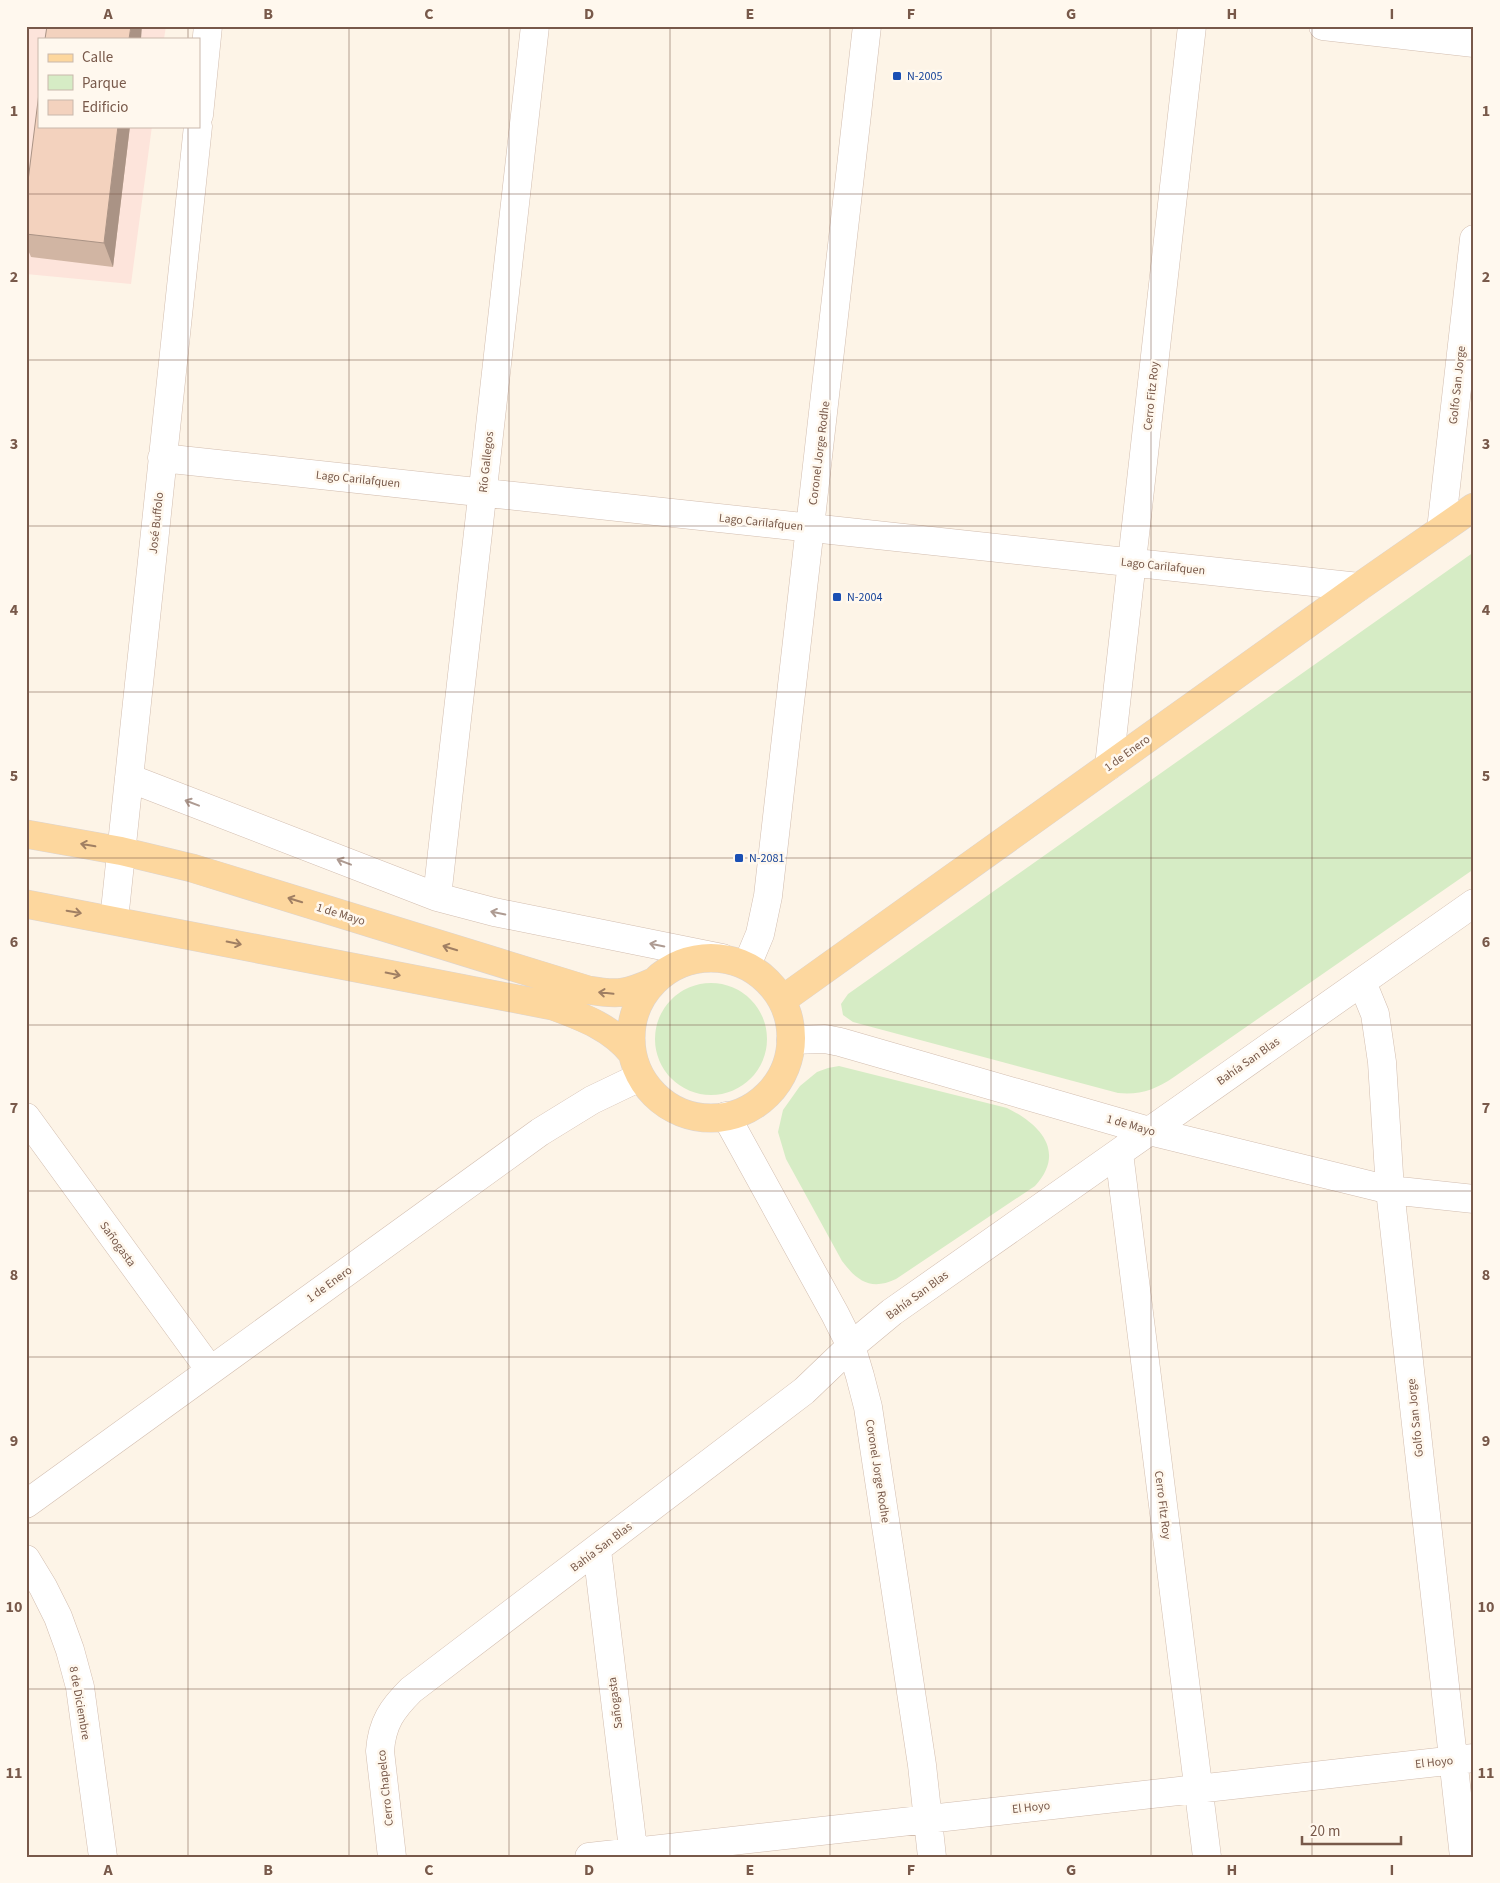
<svg xmlns="http://www.w3.org/2000/svg" width="1500" height="1883" font-family="'Source Sans 3',sans-serif">
<rect width="100%" height="100%" fill="#fdf4e7"/>
<path fill="#fde4db" d="M26,26H166L164,39H39V126H152L131,284L26,274Z"/>
<path fill="#d6ecc5" d="M1474,552V869L1174,1077C1155,1090 1140,1095 1118,1093L853,1022L843,1015L841,1004L848,994Z
M655 1039a56 56 0 1 1 112 0a56 56 0 1 1-112 0Z
M839,1066L1007,1108C1041,1125 1066,1152 1035,1186L896,1279C871,1291 857,1281 842,1261L786,1159L778,1132L783,1110L800,1086L817,1072L828,1068Z"/>
<g fill="none" stroke-linecap="round" stroke-linejoin="round">
<defs>
<path id="minor" d="M1323,26L1474,43
M199,115L208,26
M162,458L1359,587
M1441,530L1474,239
M1109,766L1192,26
M129,778L437,897L494,912L722,958
M437,897L535,26
M114,920L198,126
M747,965L760,934L768,896L867,26
M1362,982L1375,1014L1382,1062L1390,1190L1464,1857
M791,1040L825,1039L840,1042L1149,1131L1390,1190L1474,1199
M726,1116L835,1314L851,1346L860,1376L868,1407L922,1765L932,1857
M26,1117L210,1370
M1119,1153L1207,1857
M26,1504L540,1132L592,1100L640,1077
M597,1550L634,1857
M26,1559L43,1587L58,1617L70,1650L80,1687L103,1857
M392,1857L380,1751C382,1723 392,1709 411,1690L804,1391L851,1346L892,1312L1474,903
M589,1857L1474,1758"/>
<path id="major" d="M26,834L121,851L192,868L588,990C618,995 626,994 653,982
M26,904L553,1006C583,1017 612,1028 632,1053
M631 1038a80 80 0 1 1 160 0a80 80 0 1 1-160 0Z
M782,1000L1359,587L1474,507"/>
</defs>
<use href="#minor" stroke="#d2bdaf" stroke-width="29"/>
<use href="#major" stroke="#dcd4d0" stroke-width="29"/>
<use href="#minor" stroke="#fff" stroke-width="28"/>
<use href="#major" stroke="#fdd79e" stroke-width="28"/>
</g>
<path fill="#d1b5a3" d="M39,126H130L113,267L31,257L26,245V197Z"/>
<path fill="#aa9385" d="M131,26H142L141,39H129Z
M118,126H130L113,267L104,243Z"/>
<path fill="#f3d2be" stroke="#aa9385" d="M47,26H131L129,39H45Z
M39,93V126H118L104,243L26,234V197Z"/>
<defs><path id="oneway-shaft" d="M-6 0H5M1.5-3L5.5 0L1.5 3" fill="none" stroke-width="1.6" stroke-linecap="round" stroke-linejoin="round" transform="scale(1.25)"/></defs>
<g stroke="#ae9b92">
<use href="#oneway-shaft" transform="translate(192 803) rotate(-159)"/>
<use href="#oneway-shaft" transform="translate(344 862) rotate(-159)"/>
<use href="#oneway-shaft" transform="translate(498 913) rotate(-168)"/>
<use href="#oneway-shaft" transform="translate(657 945) rotate(-169)"/>
</g>
<g stroke="#a07f63">
<use href="#oneway-shaft" transform="translate(88 845) rotate(-170)"/>
<use href="#oneway-shaft" transform="translate(295 900) rotate(-163)"/>
<use href="#oneway-shaft" transform="translate(74 912) rotate(10)"/>
<use href="#oneway-shaft" transform="translate(234 943) rotate(11)"/>
<use href="#oneway-shaft" transform="translate(450 948) rotate(-163)"/>
<use href="#oneway-shaft" transform="translate(393 974) rotate(11)"/>
<use href="#oneway-shaft" transform="translate(606 993) rotate(-174)"/>
</g>
<path fill="none" stroke="#78594a" stroke-width="1" stroke-opacity="0.55" d="M188,26V39M349,26V1857M509,26V1857M670,26V1857M830,26V1857M991,26V1857M1151,26V1857M1312,26V1857M188,126V1857M26,194H1474M26,360H1474M26,526H1474M26,692H1474M26,858H1474M26,1025H1474M26,1191H1474M26,1357H1474M26,1523H1474M26,1689H1474"/>
<g fill="#1a4fb4" stroke="#fff8ee" stroke-width="2">
<rect x="892" y="71" width="10" height="10" rx="2.5"/>
<rect x="832" y="592" width="10" height="10" rx="2.5"/>
<rect x="734" y="853" width="10" height="10" rx="2.5"/>
</g>
<g text-anchor="middle" stroke-width="5" stroke-linejoin="round" paint-order="stroke">
<g font-size="12" fill="#164399" stroke="#fff8ee" text-anchor="start">
<text x="907" y="80">N-2005</text>
<text x="847" y="601">N-2004</text>
<text x="749" y="862">N-2081</text>
</g>
<g font-size="12" fill="#78594a" stroke="#fff8ee">
<text transform="translate(1457 385) rotate(-84)" y="4">Golfo San Jorge</text>
<text transform="translate(1151 396) rotate(-84)" y="4">Cerro Fitz Roy</text>
<text transform="translate(819 453) rotate(-83)" y="4">Coronel Jorge Rodhe</text>
<text transform="translate(486 462) rotate(-84)" y="4">Río Gallegos</text>
<text transform="translate(358 479) rotate(6)" y="4">Lago Carilafquen</text>
<text transform="translate(761 522) rotate(6)" y="4">Lago Carilafquen</text>
<text transform="translate(156 523) rotate(-84)" y="4">José Buffolo</text>
<text transform="translate(1163 566) rotate(6)" y="4">Lago Carilafquen</text>
<text transform="translate(1127 753) rotate(-36)" y="4">1 de Enero</text>
<text transform="translate(341 914) rotate(17)" y="4">1 de Mayo</text>
<text transform="translate(1248 1061) rotate(-35)" y="4">Bahía San Blas</text>
<text transform="translate(1131 1125) rotate(16)" y="4">1 de Mayo</text>
<text transform="translate(118 1244) rotate(54)" y="4">Sañogasta</text>
<text transform="translate(329 1284) rotate(-36)" y="4">1 de Enero</text>
<text transform="translate(917 1295) rotate(-36)" y="4">Bahía San Blas</text>
<text transform="translate(1415 1418) rotate(-96)" y="4">Golfo San Jorge</text>
<text transform="translate(878 1471) rotate(81)" y="4">Coronel Jorge Rodhe</text>
<text transform="translate(1163 1505) rotate(83)" y="4">Cerro Fitz Roy</text>
<text transform="translate(601 1547) rotate(-37)" y="4">Bahía San Blas</text>
<text transform="translate(80 1703) rotate(80)" y="4">8 de Diciembre</text>
<text transform="translate(615 1703) rotate(-97)" y="4">Sañogasta</text>
<text transform="translate(1434 1762) rotate(-6)" y="4">El Hoyo</text>
<text transform="translate(385 1788) rotate(-96)" y="4">Cerro Chapelco</text>
<text transform="translate(1031 1807) rotate(-6)" y="4">El Hoyo</text>
</g>
</g>
<rect width="1500" height="1883" fill="none" stroke="#fff8ee" stroke-width="55"/>
<rect x="38" y="38" width="162" height="90" fill="#fff8ee" stroke="#c9b8ac"/>
<rect x="48" y="54" width="25" height="8" fill="#fdd79e" stroke="#c9b8ac"/>
<text x="82" y="62" font-size="15" fill="#78594a">Calle</text>
<rect x="48" y="75" width="25" height="15" fill="#d6ecc5" stroke="#c9b8ac"/>
<text x="82" y="88" font-size="15" fill="#78594a">Parque</text>
<rect x="48" y="100" width="25" height="15" fill="#f3d2be" stroke="#c9b8ac"/>
<text x="82" y="112" font-size="15" fill="#78594a">Edificio</text>
<path d="M1302 1836v8h99v-8" fill="none" stroke="#78594a" stroke-width="2.5"/>
<text x="1310" y="1836" font-size="15" fill="#78594a" stroke="#fff8ee" stroke-width="4" paint-order="stroke">20 m</text>
<rect x="28" y="28" width="1444" height="1828" fill="none" stroke="#78594a" stroke-width="2"/>
<g font-size="16" text-anchor="middle" font-weight="bold" fill="#78594a">
<text x="108" y="19">A</text>
<text x="268" y="19">B</text>
<text x="429" y="19">C</text>
<text x="589" y="19">D</text>
<text x="750" y="19">E</text>
<text x="911" y="19">F</text>
<text x="1071" y="19">G</text>
<text x="1232" y="19">H</text>
<text x="1392" y="19">I</text>
<text x="14" y="116">1</text>
<text x="1486" y="116">1</text>
<text x="14" y="282">2</text>
<text x="1486" y="282">2</text>
<text x="14" y="449">3</text>
<text x="1486" y="449">3</text>
<text x="14" y="615">4</text>
<text x="1486" y="615">4</text>
<text x="14" y="781">5</text>
<text x="1486" y="781">5</text>
<text x="14" y="947">6</text>
<text x="1486" y="947">6</text>
<text x="14" y="1113">7</text>
<text x="1486" y="1113">7</text>
<text x="14" y="1280">8</text>
<text x="1486" y="1280">8</text>
<text x="14" y="1446">9</text>
<text x="1486" y="1446">9</text>
<text x="14" y="1612">10</text>
<text x="1486" y="1612">10</text>
<text x="14" y="1778">11</text>
<text x="1486" y="1778">11</text>
<text x="108" y="1875">A</text>
<text x="268" y="1875">B</text>
<text x="429" y="1875">C</text>
<text x="589" y="1875">D</text>
<text x="750" y="1875">E</text>
<text x="911" y="1875">F</text>
<text x="1071" y="1875">G</text>
<text x="1232" y="1875">H</text>
<text x="1392" y="1875">I</text>
</g>
</svg>
